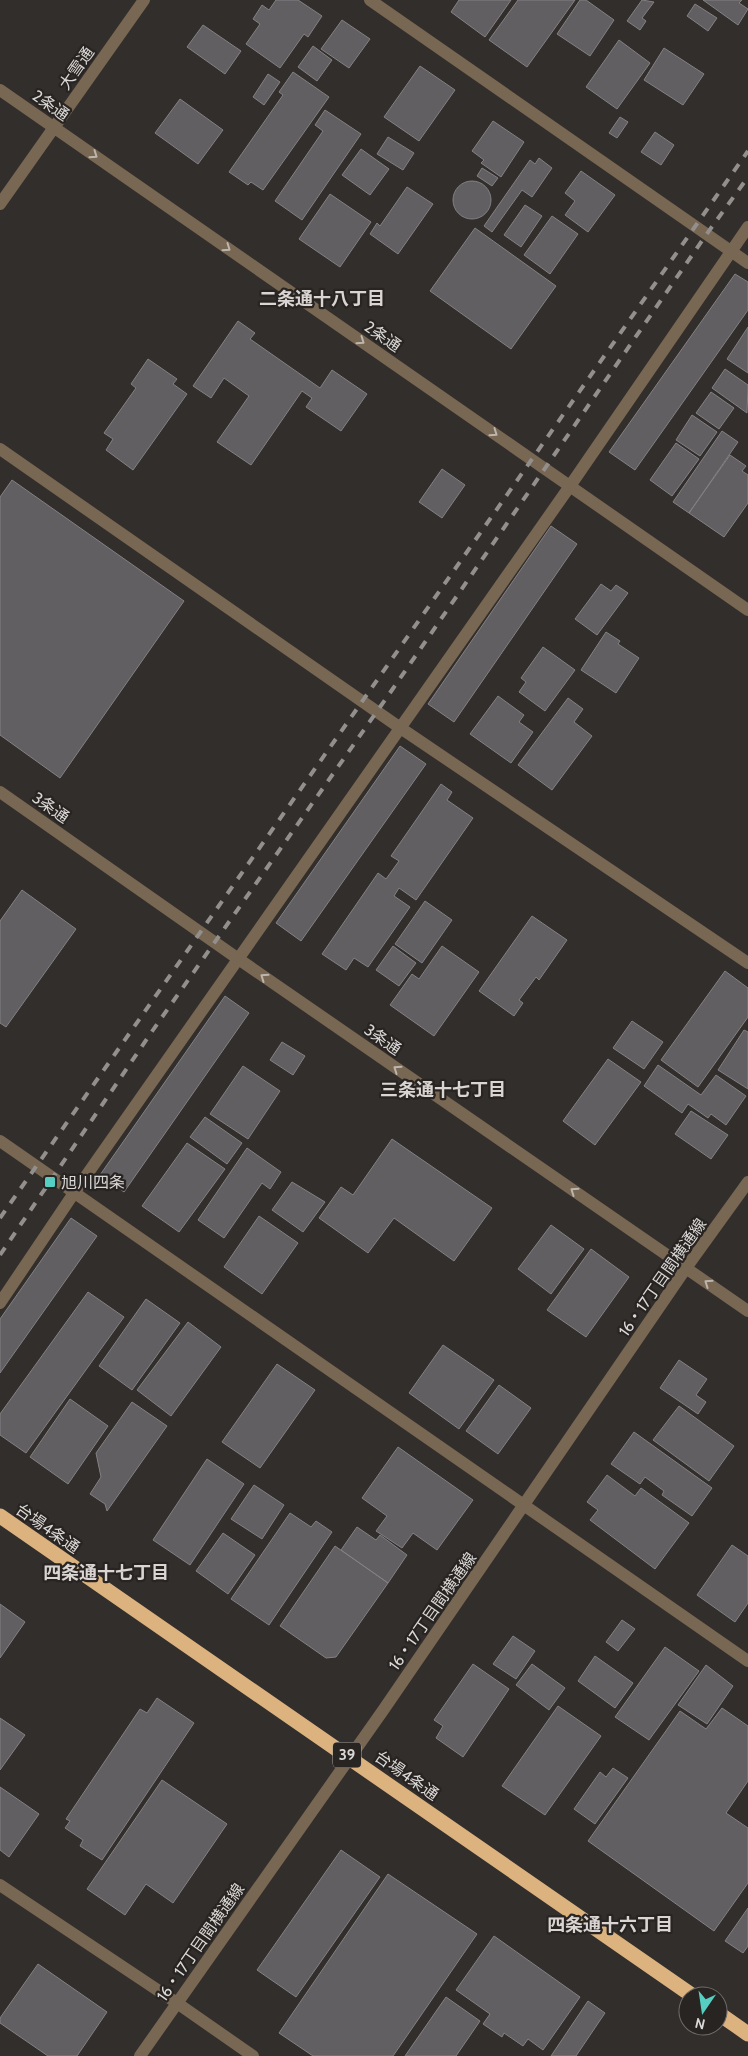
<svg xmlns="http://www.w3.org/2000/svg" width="748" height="2056" font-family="Cabin,'Noto Sans JP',sans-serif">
<rect width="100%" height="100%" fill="#322e2c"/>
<path fill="#625f62" stroke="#848185" d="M276,0H298L322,16L308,37L304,34L280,68L246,44L260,24L253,19L262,5L269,10Z
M459,0H511L485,37L451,12Z
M518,0H575L527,67L489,40Z
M580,0H586L614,20L590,56L557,34Z
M642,0L654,2L642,18L646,21L640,30L627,21Z
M703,0H742L739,3L748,9L738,25Z
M695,4L717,18L708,31L687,16Z
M342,20L370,39L349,68L321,49Z
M203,25L241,51L225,74L187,47Z
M619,40L650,63L617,109L586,87Z
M313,46L332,60L317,81L298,67Z
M664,48L704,74L683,105L644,80Z
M420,66L455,90L419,141L384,117Z
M293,72L329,97L263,190L251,182L248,185L229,172L283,95L279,92Z
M268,74L280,82L264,105L253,97Z
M180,99L223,130L198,164L155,133Z
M325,110L361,134L302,220L275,201L323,131L315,125Z
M620,117L628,122L617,138L609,133Z
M493,121L524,142L501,177L481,163L484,160L472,151Z
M655,132L674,145L661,165L641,152Z
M388,137L414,153L403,170L377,154Z
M361,149L389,169L370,195L342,175Z
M539,158L552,168L532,197L522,190L492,232L484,226L530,160L535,164Z
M482,168L498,178L492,186L477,176Z
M581,171L615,195L588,232L565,215L575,201L565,193Z
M453 200a19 19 0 1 1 38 0a19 19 0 1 1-38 0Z
M407,187L433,204L398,254L370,234L377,223L380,226Z
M330,194L371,222L340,267L299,239Z
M525,205L542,216L521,247L504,235Z
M552,216L578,234L550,274L524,255Z
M475,228L556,286L511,349L430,291Z
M735,274L748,282V310L635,470L609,452Z
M238,321L255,333L250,339L320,388L332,370L367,394L341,431L306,407L312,398L302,391L251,465L217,442L249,396L224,378L211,398L193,386Z
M748,327V373L727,359Z
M148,359L177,379L173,384L187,394L133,470L106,450L113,439L104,433L136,388L131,384Z
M725,369L748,385L747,413L712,388Z
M711,392L734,408L719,429L696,413Z
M692,415L717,432L700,456L676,440Z
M722,431L738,442L689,513L673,502Z
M676,443L699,459L672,496L650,480Z
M730,455L746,466L742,471L748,475V503L724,537L689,513Z
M442,469L465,485L442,518L419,502Z
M12,480L184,601L60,778L0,735V497Z
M551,526L577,544L454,722L428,704Z
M601,584L611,591L616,585L628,593L597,635L575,619Z
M606,632L620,641L618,644L639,658L616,693L581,670Z
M543,647L575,670L545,711L519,692L526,682L521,678Z
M498,696L524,715L519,722L533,732L511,763L470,734Z
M568,698L583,709L574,722L592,736L552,790L518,765Z
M400,746L426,764L301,941L276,923Z
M441,784L452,792L447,800L473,818L416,900L399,888L394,896L410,907L368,967L354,958L346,970L322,954L378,873L386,879L399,861L391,856Z
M22,890L76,929L6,1027L0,1023V921Z
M425,901L452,920L422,963L395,944Z
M532,916L567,940L539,980L536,977L519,1000L523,1003L514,1016L479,991Z
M393,946L416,963L399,986L376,970Z
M442,946L479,972L434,1036L390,1005L412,974L419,979Z
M725,971L748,988V1017L698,1087L661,1060Z
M225,996L249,1013L124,1192L100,1175Z
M632,1021L663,1042L644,1069L613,1048Z
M744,1030L748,1032V1089L718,1070Z
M282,1042L305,1056L293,1075L270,1060Z
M608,1059L641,1082L595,1145L563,1121Z
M658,1065L701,1095L716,1075L746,1096L726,1125L711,1114L708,1118L688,1104L682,1113L644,1086Z
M243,1066L280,1091L248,1139L210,1114Z
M691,1111L728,1135L711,1159L675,1134Z
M205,1117L242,1143L227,1164L190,1137Z
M392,1139L492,1208L454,1261L394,1218L368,1253L319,1218L341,1187L353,1195Z
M187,1143L225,1169L179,1232L142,1206Z
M247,1148L281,1172L270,1189L262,1183L224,1238L198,1220Z
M292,1182L325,1202L303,1232L272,1210Z
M259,1216L298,1243L262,1294L224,1267Z
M71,1218L97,1236L0,1373V1319Z
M551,1225L584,1249L551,1294L518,1269Z
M591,1249L629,1277L586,1337L547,1310Z
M88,1292L124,1317L26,1453L0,1435V1414Z
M146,1299L180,1323L132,1390L99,1366Z
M188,1322L221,1347L171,1416L137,1390Z
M443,1345L494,1380L459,1429L409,1393Z
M679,1360L707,1379L696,1395L706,1402L698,1414L660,1388Z
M277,1364L315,1390L260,1468L222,1442Z
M499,1385L531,1408L498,1454L466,1431Z
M70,1399L108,1426L68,1484L30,1457Z
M132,1402L167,1426L107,1511L105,1504L90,1494L101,1477L96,1453Z
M679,1406L734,1446L709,1481L653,1440Z
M634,1432L712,1488L692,1516L662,1495L664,1491L645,1477L640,1484L611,1464Z
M398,1447L473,1500L437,1550L413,1533L402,1548L376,1531L387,1516L362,1498Z
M207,1459L244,1484L190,1565L153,1540Z
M607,1475L635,1496L641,1488L689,1523L655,1569L590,1520L598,1510L587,1502Z
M254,1485L284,1505L262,1539L231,1519Z
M290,1513L311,1527L316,1521L332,1532L269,1625L231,1599Z
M357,1527L376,1540L380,1535L407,1555L388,1583L341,1550Z
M223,1533L255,1555L228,1594L196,1571Z
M732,1545L748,1556V1603L735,1622L697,1595Z
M335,1546L388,1583L336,1657L326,1658L280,1626Z
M0,1604L25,1622L0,1658Z
M622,1620L635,1629L618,1651L606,1642Z
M513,1636L535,1651L516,1679L493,1664Z
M665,1647L699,1671L649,1740L615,1717Z
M595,1656L633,1683L615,1708L578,1681Z
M473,1664L509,1689L463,1757L436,1738L443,1726L434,1720Z
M532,1664L565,1688L549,1710L516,1685Z
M706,1665L733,1686L707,1724L678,1705Z
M157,1698L194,1723L102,1860L80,1846L83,1840L65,1828L70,1821L66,1819L140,1709L147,1713Z
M558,1706L601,1736L545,1815L502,1786Z
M722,1708L748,1726V1781L726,1813L748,1828V1883L714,1931L588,1841L680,1711L706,1729Z
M0,1718L25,1735L0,1770Z
M613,1768L628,1778L595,1824L574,1809L600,1772L606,1777Z
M162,1780L227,1824L173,1903L146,1884L125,1915L87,1889Z
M0,1787L39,1814L9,1857L0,1850Z
M341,1850L380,1877L296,1997L257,1970Z
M388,1874L477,1934L393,2056H313L279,2033Z
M748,1908V1946L743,1953L725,1941Z
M494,1936L580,1997L543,2050L528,2039L523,2046L504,2033L502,2037L483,2024L490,2014L456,1990Z
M38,1964L107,2012L77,2056H48L0,2023V2018Z
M446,1997L480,2021L456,2056H405Z
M588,2001L605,2013L576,2056H551Z"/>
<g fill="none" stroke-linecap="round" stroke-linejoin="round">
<path stroke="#786752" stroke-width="12" d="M370,0L748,263
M0,90L748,610
M0,204L144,0
M0,449L399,727L748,963
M0,792L237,958L748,1311
M0,1141L748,1661
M0,1303L74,1193L570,486L748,227
M0,1885L177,2003L253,2056
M140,2056L384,1709L686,1268L748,1182"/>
<path stroke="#dcb27f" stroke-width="15" d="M0,1516L693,1996
M718,2013L748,2034"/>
<path stroke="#928f8d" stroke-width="4" stroke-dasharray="9 9" stroke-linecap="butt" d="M0,1218L748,151
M0,1255L153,1030L392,690L706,235L748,177"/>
</g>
<defs><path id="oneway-chevron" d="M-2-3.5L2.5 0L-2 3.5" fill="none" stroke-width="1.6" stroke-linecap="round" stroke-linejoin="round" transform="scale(1.25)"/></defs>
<g stroke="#bdb6ae">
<use href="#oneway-chevron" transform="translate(94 155) rotate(35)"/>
<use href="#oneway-chevron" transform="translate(227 248) rotate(35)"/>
<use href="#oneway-chevron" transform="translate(361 341) rotate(35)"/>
<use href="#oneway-chevron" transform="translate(494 433) rotate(35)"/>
<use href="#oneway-chevron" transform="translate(264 977) rotate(-145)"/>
<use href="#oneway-chevron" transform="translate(397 1069) rotate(-145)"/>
<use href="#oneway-chevron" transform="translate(574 1191) rotate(-145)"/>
<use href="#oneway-chevron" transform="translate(708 1283) rotate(-145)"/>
</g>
<rect fill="#57cec2" stroke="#282422" stroke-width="2" x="44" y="1176" width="12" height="12" rx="2.5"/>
<g text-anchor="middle" stroke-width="4.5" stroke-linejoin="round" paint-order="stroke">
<rect fill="#282422" stroke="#a5a2a0" stroke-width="1" x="333" y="1742.5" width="28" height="25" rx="4"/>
<g font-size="15" font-weight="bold" fill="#dad8d6">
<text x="347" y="1760">39</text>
</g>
<g font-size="16" fill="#dad8d6" stroke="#282422">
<text transform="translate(76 68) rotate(-55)" y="6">大雪通</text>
<text transform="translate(51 105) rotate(35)" y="6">2条通</text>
<text transform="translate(383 336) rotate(35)" y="6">2条通</text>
<text transform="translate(51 807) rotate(35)" y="6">3条通</text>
<text transform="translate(383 1039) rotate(35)" y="6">3条通</text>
<text transform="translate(662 1277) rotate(-55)" y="6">16・17丁目間横通線</text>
<text transform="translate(48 1528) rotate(35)" y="6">台場4条通</text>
<text transform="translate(432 1611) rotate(-55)" y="6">16・17丁目間横通線</text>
<text transform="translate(407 1775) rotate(35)" y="6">台場4条通</text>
<text transform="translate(200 1942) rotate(-55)" y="6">16・17丁目間横通線</text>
</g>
<g font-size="16" fill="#dad8d6" stroke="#282422" text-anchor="start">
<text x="61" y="1188">旭川四条</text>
</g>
<g font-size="18" font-weight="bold" fill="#dad5d2" stroke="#282422">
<text x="322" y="305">二条通十八丁目</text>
<text x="443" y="1096">三条通十七丁目</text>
<text x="106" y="1579">四条通十七丁目</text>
<text x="610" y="1931">四条通十六丁目</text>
</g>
</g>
<g transform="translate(703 2011) rotate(193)"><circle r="24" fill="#282422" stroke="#6f6c6a"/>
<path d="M0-4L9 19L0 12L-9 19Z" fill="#57cec2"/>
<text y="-8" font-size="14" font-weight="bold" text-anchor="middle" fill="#dad8d6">N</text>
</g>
</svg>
